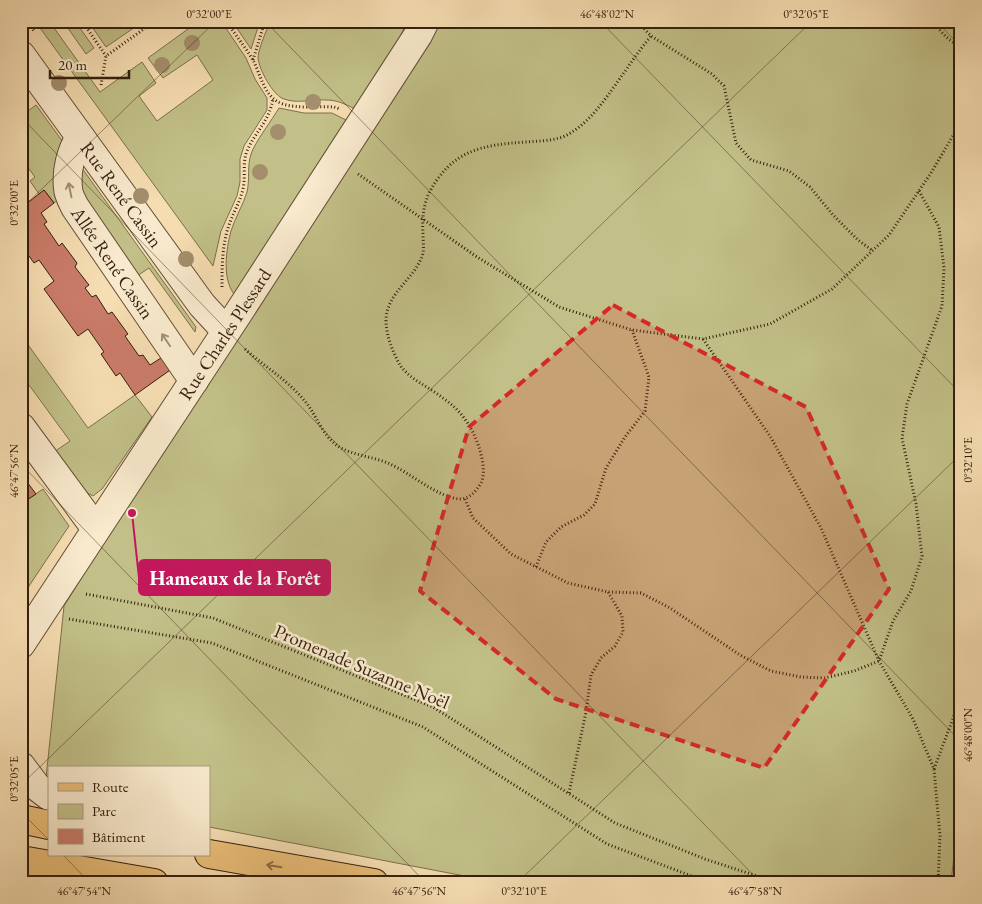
<svg xmlns="http://www.w3.org/2000/svg" width="982" height="904" font-family="'EB Garamond',serif">
<rect width="100%" height="100%" fill="#f6deb2"/>
<filter id="stains"><feTurbulence type="fractalNoise" baseFrequency=".004" numOctaves="4"/><feColorMatrix values="0 0 0 0 .2 0 0 0 0 .09 0 0 0 0 .02 0 0 0 .5 -.17"/></filter>
<radialGradient id="worn" r=".72"><stop offset=".6" stop-color="#630" stop-opacity="0"/><stop offset="1" stop-color="#630" stop-opacity=".3"/></radialGradient>
<path fill="#c2c088" stroke="#7b704c" d="M35,21H49L100,92L142,62L156,83L139,96L157,121L213,80L197,55L163,78L148,58L199,21H221L246,58L255,79L267,98V110L244,146L240,159V182L237,196L221,231L213,266Z
M63,21H75L94,48L86,54Z
M88,21H135L138,25L106,47Z
M232,21H260L251,49Z
M270,21H408L392,52L355,109C345,104 337,100 326,100C313,99 297,104 284,99C273,96 259,69 258,58C258,49 267,30 270,21Z
M438,21H961V792L951,883H501L209,827V768H49V780L46,778L64,606L139,486Z
M36,105L63,142L61,197L54,203L45,191L39,194L30,181L35,177L21,158V116Z
M279,108L304,113H332L346,120L234,294C222,278 226,250 231,231C235,218 243,205 247,192C250,179 247,166 251,154C255,142 272,120 279,108Z
M79,164L196,327L195,332L149,268L134,278L82,199Z
M21,335L88,428L135,395L152,417L102,489L93,496L84,491L54,452L70,441L21,374Z
M43,489L69,526L21,598V504Z"/>
<path fill="#ca7c69" stroke="#341f0f" d="M44,190L54,203L41,213L47,222L44,224L59,246L62,243L77,263L75,267L89,285L85,288L92,297L96,295L108,314L112,312L128,334L125,336L139,356L143,355L150,365L164,356L173,368L135,395L120,373L116,376L101,354L104,352L88,329L78,336L44,289L54,281L39,260L34,263L21,245L23,239L21,208Z
M21,474L36,494L21,504Z"/>
<g fill="none" stroke-linecap="round" stroke-linejoin="round">
<defs>
<g id="minor">
<path id="s1" d="M21,55L202,305L226,331"/>
<path id="s2" d="M80,137C71,151 66,171 68,188C68,194 72,201 75,207L194,381"/>
<path d="M21,427L96,529"/>
<path id="s3" d="M21,644L239,312L418,35L425,21"/>
<path d="M21,766L36,786L49,796"/>
</g>
<path id="major" d="M21,819L49,825
M209,854L374,883
M21,860L154,883"/>
</defs>
<use href="#minor" stroke="#644f38" stroke-width="30"/>
<use href="#major" stroke="#341f0f" stroke-width="30"/>
<path stroke="#341f0f" stroke-width="3" stroke-dasharray="1 2.5" stroke-linecap="butt" d="M27,21L34,31
M82,21L106,56
M226,21C235,34 245,47 253,60C261,75 264,98 283,104C298,109 318,106 334,107L340,109
M637,21L651,36L712,74L724,86L736,143L751,160L789,171L810,187L833,215L858,240L873,251
M934,21C940,33 950,41 961,47
M253,60L265,21
M101,85L106,56L155,21
M358,174L477,257L559,307L632,330L703,339L770,324L832,289L889,235L931,173L961,122
M222,287C222,266 222,245 229,225C233,213 240,202 243,189C246,176 242,163 247,151C256,130 268,124 273,99
M703,339L770,436L821,528L879,661L913,719L934,769L940,836L938,883
M245,349C267,369 293,383 310,408C319,422 326,440 341,448C356,456 375,457 390,464C410,473 439,498 460,499C470,499 476,491 481,483C486,473 482,457 479,447C472,427 462,411 444,399C430,387 411,381 400,365C393,353 386,335 386,321C386,292 416,279 423,253C424,247 423,240 423,234C422,221 423,206 429,193C452,150 481,145 526,142C540,141 555,141 567,135C593,121 609,93 626,70C634,58 642,47 651,36
M465,499L473,518L511,554L568,583L608,592L641,593L670,608L740,655L771,671L801,677L825,678L854,671L879,661L893,621L911,591L922,556L916,504L902,438L907,404L942,306L944,268L939,227L919,191
M536,567L546,542L561,527L584,515L595,504L606,468L625,437L645,411L649,377L632,330
M86,594L213,618L433,707L615,823L705,859L778,883
M69,619L212,643L423,727L607,844L710,883
M934,769L961,697
M569,793L586,712L591,675L601,658L615,646L623,632L622,616L608,592"/>
<use href="#minor" stroke="#f9eacd" stroke-width="28"/>
<use href="#major" stroke="#ebbf79" stroke-width="28"/>
</g>
<g fill="#a38f6c">
<circle cx="192" cy="43" r="8"/>
<circle cx="162" cy="65" r="8"/>
<circle cx="59" cy="83" r="8"/>
<circle cx="313" cy="102" r="8"/>
<circle cx="278" cy="132" r="8"/>
<circle cx="260" cy="172" r="8"/>
<circle cx="141" cy="196" r="8"/>
<circle cx="186" cy="259" r="8"/>
</g>
<defs><path id="oneway-shaft" d="M-6 0H5M1.5-3L5.5 0L1.5 3" fill="none" stroke-width="1.6" stroke-linecap="round" stroke-linejoin="round" transform="scale(1.25)"/></defs>
<g stroke="#a08f78">
<use href="#oneway-shaft" transform="translate(70 190) rotate(-101)"/>
<use href="#oneway-shaft" transform="translate(166 340) rotate(-124)"/>
</g>
<use stroke="#906f44" href="#oneway-shaft" transform="translate(274 866) rotate(-170)"/>
<path fill="#d62828" fill-opacity="0.2" stroke="#d62828" stroke-width="4" stroke-dasharray="10 6" stroke-linejoin="round" d="M613,305L806,407L889,589L764,768L556,699L420,591L469,427Z"/>
<path fill="none" stroke="#341f0f" stroke-width="1" stroke-opacity="0.45" d="M265,21L961,742M600,21L961,394M936,21L961,47M21,117L761,883M21,209L216,21M21,464L426,883M21,785L812,21M21,812L49,840M63,855L90,883M517,883L961,454"/>
<g text-anchor="middle" stroke-width="5" stroke-linejoin="round" paint-order="stroke">
<g font-size="19" fill="#341f0f" stroke="#f9eacd">
<text dy="7" stroke="none"><textPath href="#s1" startOffset="172">Rue René Cassin</textPath></text>
<text dy="7" stroke="none"><textPath href="#s2" startOffset="141">Allée René Cassin</textPath></text>
<text dy="7" stroke="none"><textPath href="#s3" startOffset="371">Rue Charles Plessard</textPath></text>
<text transform="translate(362 666) rotate(23)" y="7">Promenade Suzanne Noël</text>
</g>
</g>
<path fill="none" stroke="#c2185b" stroke-width="2" d="M132 513L139 578"/>
<circle fill="#c2185b" stroke="#f9eacd" stroke-width="2" cx="132" cy="513" r="5"/>
<rect fill="#c2185b" stroke="#c2185b" stroke-width="2" x="139" y="560" width="191" height="35" rx="5"/>
<g font-size="20" text-anchor="middle" font-weight="bold" fill="#fff">
<text x="235" y="585">Hameaux de la Forêt</text>
</g>
<rect width="982" height="904" fill="none" stroke="#f6deb2" stroke-width="55"/>
<rect x="48" y="766" width="162" height="90" fill="#f9eacd" stroke="#aa9981"/>
<rect x="58" y="783" width="25" height="8" fill="#ebbf79" stroke="#aa9981"/>
<text x="92" y="792" font-size="15" fill="#341f0f">Route</text>
<rect x="58" y="804" width="25" height="15" fill="#c2c088" stroke="#aa9981"/>
<text x="92" y="816" font-size="15" fill="#341f0f">Parc</text>
<rect x="58" y="829" width="25" height="15" fill="#ca7c69" stroke="#aa9981"/>
<text x="92" y="842" font-size="15" fill="#341f0f">Bâtiment</text>
<path d="M50 70v8h79v-8" fill="none" stroke="#341f0f" stroke-width="2.5"/>
<text x="58" y="70" font-size="15" fill="#341f0f" stroke="#f9eacd" stroke-width="4" paint-order="stroke">20 m</text>
<rect x="28" y="28" width="926" height="848" fill="none" stroke="#341f0f" stroke-width="2"/>
<g font-size="12" text-anchor="middle" fill="#341f0f">
<text x="209" y="18">0°32'00"E</text>
<text x="607" y="18">46°48'02"N</text>
<text x="806" y="18">0°32'05"E</text>
<text transform="translate(14 203) rotate(-90)" y="4">0°32'00"E</text>
<text transform="translate(968 460) rotate(-90)" y="4">0°32'10"E</text>
<text transform="translate(14 471) rotate(-90)" y="4">46°47'56"N</text>
<text transform="translate(968 735) rotate(-90)" y="4">46°48'00"N</text>
<text transform="translate(14 779) rotate(-90)" y="4">0°32'05"E</text>
<text x="84" y="895">46°47'54"N</text>
<text x="419" y="895">46°47'56"N</text>
<text x="524" y="895">0°32'10"E</text>
<text x="755" y="895">46°47'58"N</text>
</g>
<rect width="100%" height="100%" filter="url(#stains)"/>
<rect width="100%" height="100%" fill="url(#worn)"/>
</svg>
